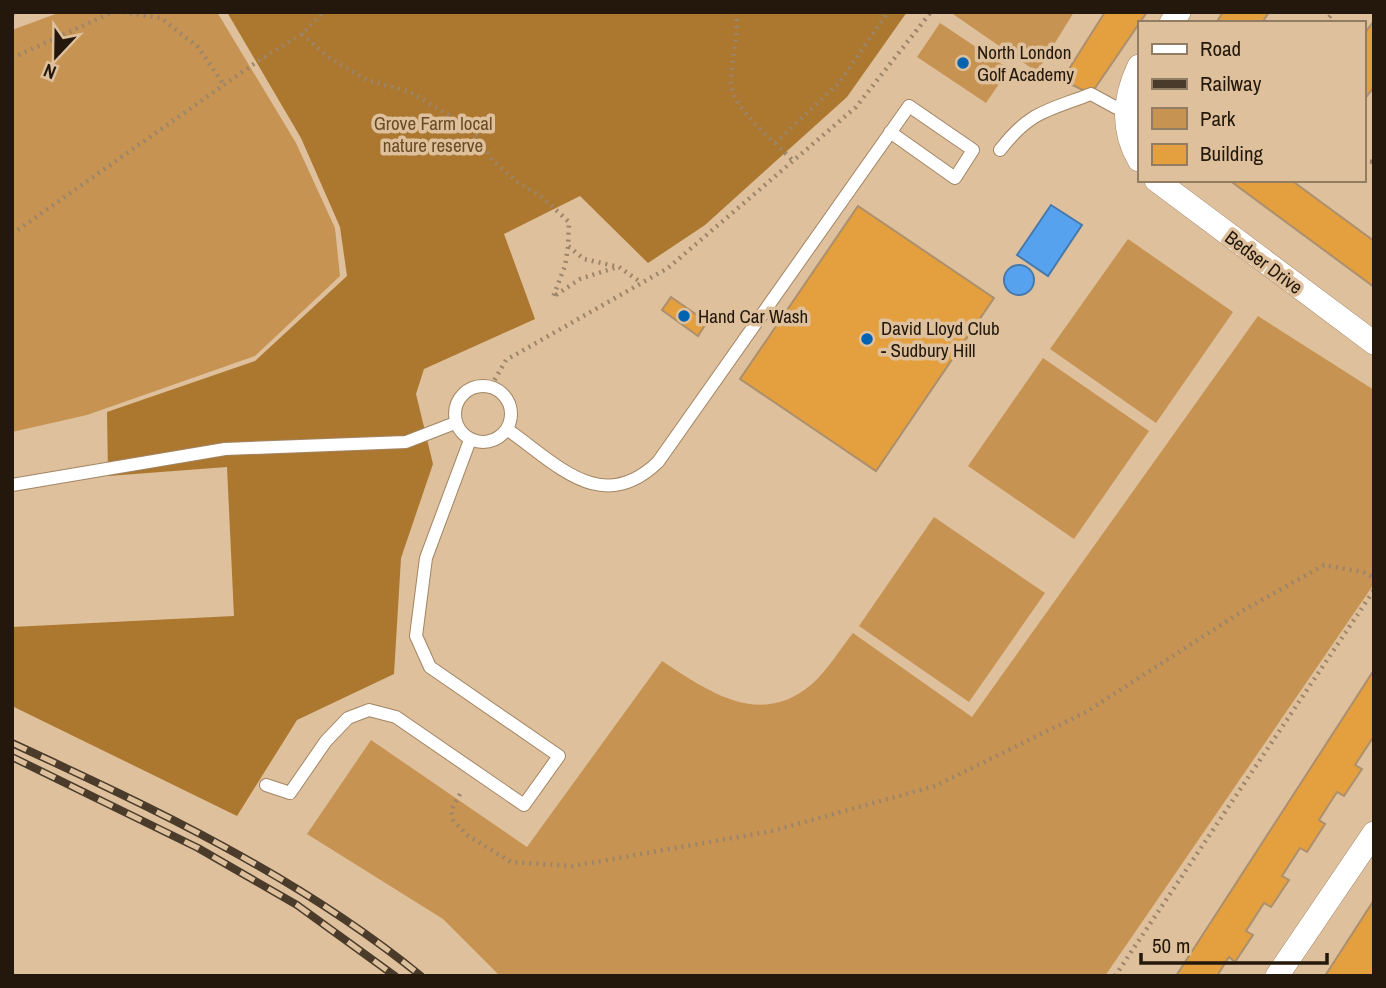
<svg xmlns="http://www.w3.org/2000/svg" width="1386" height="988" font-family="'Archivo Narrow',sans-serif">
<rect width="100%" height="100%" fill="#dec09c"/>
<path fill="#c69353" d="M61,12H217L296,143L335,228L340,276L255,356L87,415L12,432V30Z
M950,12H1074L1037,72Z
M940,23L1009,69L986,103L917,57Z
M1128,239L1233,312L1156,423L1050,349Z
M1258,316L1374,390V584L1105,976H500L443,919L307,834L371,740L527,847L662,661C708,691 760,729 812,684C827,671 840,649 853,633L972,717Z
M1043,358L1149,431L1074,539L968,466Z
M934,517L1045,593L969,702L859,626Z"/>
<path fill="#ac772f" d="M227,12H907L847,97L705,225L648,263L580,196L504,234L535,319L424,369L416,394L433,464L401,558L394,674L297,720L237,816L12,706V627L234,616L227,467L108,476L107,412L255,361L347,276L340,227L301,138Z"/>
<path fill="#57a2ef" stroke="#4779ab" stroke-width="2" d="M1051,205L1082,225L1048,276L1017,255Z
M1004 280a15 15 0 1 1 30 0a15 15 0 1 1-30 0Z"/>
<path fill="#e49f3f" stroke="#ac8f6d" stroke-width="2" d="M1105,12H1147L1091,94L1062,80Z
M1223,12H1269L1262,23H1216Z
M1374,21V87L1363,101V35Z
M1229,180H1291L1374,241V287Z
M858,206L994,298L876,471L740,379Z
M671,297L707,322L698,336L662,310Z
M1374,670V736L1355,765L1362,769L1344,796L1337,792L1319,820L1325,824L1307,852L1300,848L1282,876L1289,880L1271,907L1264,903L1246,931L1253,935L1235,962L1229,957L1217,976H1176Z
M1374,900V976H1325Z"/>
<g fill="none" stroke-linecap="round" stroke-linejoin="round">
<defs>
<path id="service" d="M1000,150C1030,111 1047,111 1091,94L1126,113
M455 414a28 28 0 1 1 56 0a28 28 0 1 1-56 0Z
M508,430C558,465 602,516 658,462L909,106L973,150L955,178L890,132
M12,485L225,449L406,442L455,423
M266,785L290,793L326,741L348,718L369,710L396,717L524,805L559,756L430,667L416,636L426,558L470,440"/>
<path id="minor" d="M1171,23L1179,12
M1139,66C1124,97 1121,129 1139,160
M1156,180L1374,343
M1277,976L1374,833"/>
</defs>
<use href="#service" stroke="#a28563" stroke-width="14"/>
<use href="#minor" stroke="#a28563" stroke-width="24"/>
<path stroke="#9c8569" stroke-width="4.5" stroke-dasharray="2 5" stroke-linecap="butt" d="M123,12L161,18L198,47L224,85
M736,12C739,35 731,59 731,83C731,108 778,144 794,162
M12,14L18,12
M1325,23L1333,12
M302,34L328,57L367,80L410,92L452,117L479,138L493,161L516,181L542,197L569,222L568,246L584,259L619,267L642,283
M12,58L113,12
M775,143L839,83L888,12
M1363,161L1374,162
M12,234L258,61L302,34L323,12
M568,247L565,266L553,297L580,279L617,267
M491,386L506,360L668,268L856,107L931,12
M460,794L451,810L453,820L467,835L511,862L573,866L772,831L935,786L1086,712L1244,610L1324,565L1363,572L1374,578
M1115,976L1374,590"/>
<use href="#service" stroke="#fff" stroke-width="12"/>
<use href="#minor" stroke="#fff" stroke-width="23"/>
<defs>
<path id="rail" d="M12,743C155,809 298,876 421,976
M12,757L198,848L297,905L395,976"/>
</defs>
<use href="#rail" stroke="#4a3b2a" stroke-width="8"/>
<use href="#rail" stroke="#dec09c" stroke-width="5" stroke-dasharray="16" stroke-linecap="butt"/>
</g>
<g fill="#0264b1" stroke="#dec09c" stroke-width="2.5">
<circle cx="963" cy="63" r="7"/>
<circle cx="684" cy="316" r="7"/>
<circle cx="867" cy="339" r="7"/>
</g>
<g text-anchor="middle" stroke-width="7" stroke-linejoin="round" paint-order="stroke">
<g font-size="19" fill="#23180b" stroke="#dec09c" text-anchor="start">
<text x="977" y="59">North London<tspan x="977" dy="22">Golf Academy</tspan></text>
<text x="698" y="323">Hand Car Wash</text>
<text x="881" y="335">David Lloyd Club<tspan x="881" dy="22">- Sudbury Hill</tspan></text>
</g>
<g font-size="19" fill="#694b25" stroke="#dec09c">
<text x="433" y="130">Grove Farm local<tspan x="433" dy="22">nature reserve</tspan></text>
</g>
<g font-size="19" fill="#23180b" stroke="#dec09c">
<text transform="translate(1264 262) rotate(37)" y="7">Bedser Drive</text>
</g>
</g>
<rect width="1386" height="988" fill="none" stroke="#23180b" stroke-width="28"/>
<rect x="1138" y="21" width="228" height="161" fill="#dec09c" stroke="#937d62" stroke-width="2"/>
<rect x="1152" y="44" width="35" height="10" fill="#ffffff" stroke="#937d62" stroke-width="2"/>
<text x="1200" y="56" font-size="21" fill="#23180b">Road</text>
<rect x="1152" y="79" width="35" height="10" fill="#4a3b2a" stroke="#937d62" stroke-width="2"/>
<text x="1200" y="91" font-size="21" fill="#23180b">Railway</text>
<rect x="1152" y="108" width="35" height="21" fill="#c69353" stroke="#937d62" stroke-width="2"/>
<text x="1200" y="126" font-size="21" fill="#23180b">Park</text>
<rect x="1152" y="144" width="35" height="21" fill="#e49f3f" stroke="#937d62" stroke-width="2"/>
<text x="1200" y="161" font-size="21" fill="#23180b">Building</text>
<g transform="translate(56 56) rotate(202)" stroke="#dec09c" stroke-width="5" paint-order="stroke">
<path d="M0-5L12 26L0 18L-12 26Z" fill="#23180b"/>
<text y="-10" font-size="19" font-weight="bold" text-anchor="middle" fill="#23180b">N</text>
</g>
<path d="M1141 953v10h186v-10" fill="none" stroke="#23180b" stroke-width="3.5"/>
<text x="1152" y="953" font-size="21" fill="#23180b" stroke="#dec09c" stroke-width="5" paint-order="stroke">50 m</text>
</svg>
